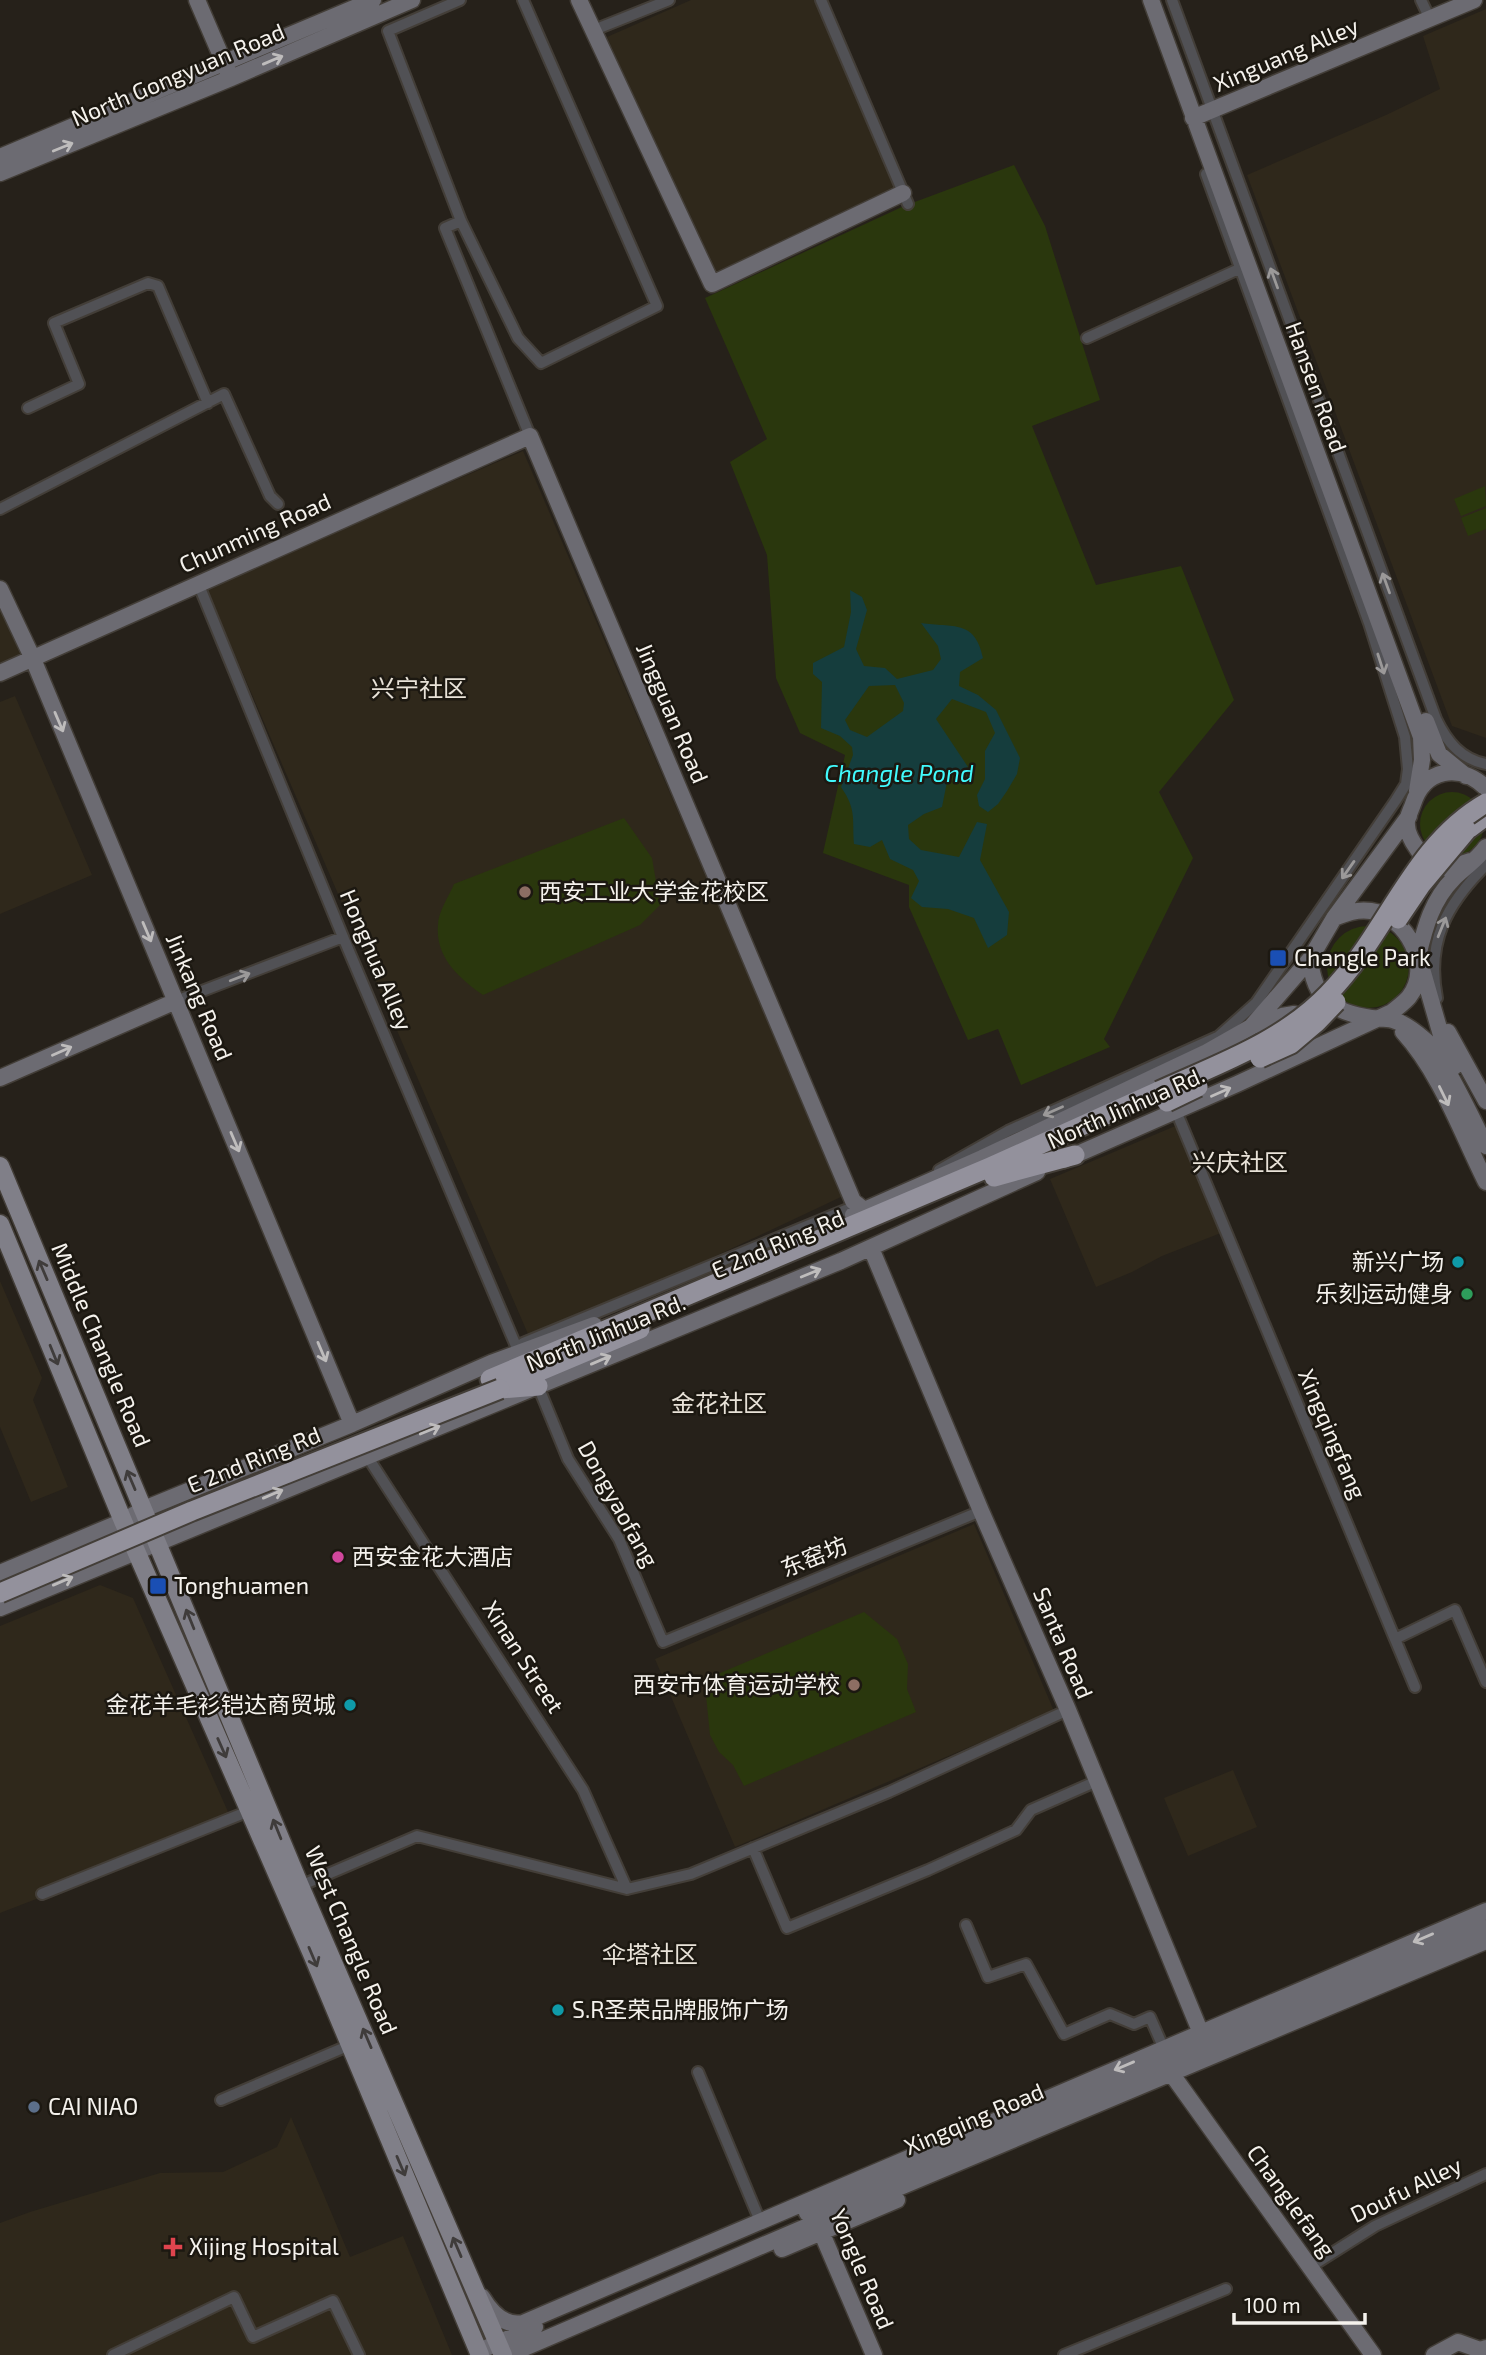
<svg xmlns="http://www.w3.org/2000/svg" width="1486" height="2355" font-family="'Exo 2','Noto Sans SC',sans-serif">
<rect width="100%" height="100%" fill="#26211a"/>
<path fill="#2f281b" d="M691,0H818L899,197L716,284L607,37Z
M1486,9V738L1452,726L1247,175L1386,115L1440,89L1423,36Z
M523,451L843,1196L686,1270L528,1334L206,588Z
M0,609L24,659L0,669Z
M15,696L92,875L0,914V702Z
M1180,1124L1226,1231L1162,1256L1132,1272L1096,1287L1050,1179Z
M0,1281L42,1378L33,1400L68,1487L31,1502L0,1427Z
M974,1524L1054,1711L735,1847L655,1659Z
M100,1585L133,1598L233,1823L0,1913V1626Z
M1233,1770L1257,1827L1188,1856L1164,1798Z
M291,2117L350,2257L403,2236L452,2355H0V2223L30,2212L160,2173L223,2172L277,2147Z"/>
<path fill="#2a370d" d="M1014,165L1045,226L1100,400L1032,426L1096,585L1181,566L1234,700L1159,792L1193,858L1104,1039L1110,1047L1021,1085L998,1029L968,1040L909,907V885L823,853L845,755L800,733L776,678L767,555L730,462L767,439L705,298L904,206Z
M1485,486L1486,506L1461,516L1454,499Z
M1486,508V529L1468,536L1461,518Z
M1420 824a32 32 0 1 1 64 0a32 32 0 1 1-64 0Z
M624,818L652,858L660,905L640,925L483,995C459,978 435,957 438,925C438,912 449,896 454,884Z
M1327 967a41 41 0 1 1 82 0a41 41 0 1 1-82 0Z
M864,1612L897,1639L908,1664L907,1689L916,1712L744,1786L733,1765L719,1752L710,1735L706,1695L713,1676Z"/>
<path fill="#153d3d" fill-rule="evenodd" d="M850,590L862,597L867,610L856,649L864,666L885,668L897,679L933,670L941,659L938,646L921,623C953,628 975,619 983,658L960,672L959,686L978,695L996,710L1020,758L1017,774L1007,791L998,804L988,812L979,806L977,795L985,779V751L995,733L986,712L952,699L936,719L968,767L948,777L942,807L924,814L908,825L909,839L921,850L959,857L977,822L987,824L980,860L1009,912L1007,935L988,948L974,918L948,909L922,907L911,898L919,881L913,870L890,859L882,840L870,847L854,844C852,819 857,810 841,787L853,755L852,747L840,736L821,728L822,682L813,674V663L844,647L851,612ZM895,685L904,703L903,711L867,737L850,730L845,720L869,686Z"/>
<g fill="none" stroke-linecap="round" stroke-linejoin="round">
<defs>
<path id="street" d="M460,0L388,31L461,221L518,338L541,363L657,306L523,0
M821,0L908,204
M1172,0L1436,719C1447,742 1461,759 1486,764
M1421,0L1430,19
M594,30L669,0
M1206,174L1369,623L1405,737L1408,769L1406,784L1396,800L1256,1003L1219,1036
M461,221L445,228L530,436
M1087,338L1241,268
M28,408L79,384L54,323L148,283L158,286L208,403
M0,509L224,394L270,496L278,504
M198,583L343,937L519,1353
M1437,998C1426,941 1447,904 1486,865
M176,1001L343,937
M1176,1111L1395,1639L1455,1610L1486,1682
M939,1170L1008,1131L1224,1034
M520,1350L523,1343L860,1204
M538,1386L568,1459L619,1539L663,1642L981,1511
M367,1456L583,1790L627,1889
M1395,1639L1415,1687
M753,1848L787,1928L928,1870L1016,1830L1031,1810L1097,1781
M300,1886L417,1836L627,1889L691,1874L889,1792L1068,1710
M42,1894L249,1811
M966,1925L988,1977L1026,1964L1064,2034L1110,2014L1134,2024L1150,2017L1164,2049
M698,2072L760,2221
M221,2100L350,2045
M1310,2267L1375,2226L1486,2174
M113,2355L234,2297L253,2337L333,2301L359,2355
M1064,2355L1226,2289"/>
<path id="secondary" d="M197,0L228,72
M579,0L712,284L903,193
M1151,0L1421,737L1422,760L1417,791
M1193,118L1474,0
M0,157L373,0
M0,173L231,78L412,0
M0,589L33,659L352,1424
M0,673L530,436L853,1201L864,1210
M1426,721L1439,754L1466,776
M1470,861C1461,864 1449,870 1438,867C1430,865 1423,858 1418,850C1413,843 1407,834 1407,825C1406,819 1411,810 1413,804C1424,769 1459,762 1486,788
M1418,956C1425,927 1432,900 1454,878C1464,868 1478,859 1486,847
M1310,959C1314,999 1332,1012 1371,1018C1378,1019 1386,1018 1393,1020C1404,1023 1416,1032 1425,1040C1443,1055 1473,1121 1486,1146
M1420,962L1445,1049L1454,1067
M1253,1026L1282,1016L1294,1014L1302,1019L1305,1024
M1403,1032C1441,1074 1461,1132 1486,1182
M1448,1032L1486,1101
M0,1078L176,1001
M1064,1160L1237,1084L1392,1012C1398,1007 1405,1002 1409,997C1433,967 1407,916 1371,911C1357,909 1346,913 1334,918
M853,1215L982,1158L1207,1052L1251,1027L1310,959L1334,918L1409,816
M871,1248L981,1511L1068,1710L1205,2043
M0,1573L123,1521L144,1509L352,1424L491,1363L594,1325
M0,1608L841,1261L1037,1172
M1171,2073L1373,2355
M807,2213L1486,1928
M817,2222L874,2355
M782,2249L897,2200
M482,2297C491,2312 504,2327 523,2323L1486,1911
M479,2351L535,2327
M508,2355L817,2222L1486,1941
M1434,2355L1458,2342L1480,2350L1486,2348"/>
<path id="primary" d="M0,1166L300,1886L503,2355
M0,1224L123,1521L312,1954L480,2355"/>
<path id="highway" d="M1467,830L1486,816
M994,1177L1075,1155
M526,1377L640,1329
M490,1379L990,1167L1159,1091
M500,1389L538,1386"/>
</defs>
<use href="#street" stroke="#433e38" stroke-width="14"/>
<use href="#secondary" stroke="#433e38" stroke-width="19"/>
<use href="#primary" stroke="#433e38" stroke-width="21"/>
<use href="#highway" stroke="#433e38" stroke-width="23"/>
<use href="#street" stroke="#515155" stroke-width="10"/>
<use href="#secondary" stroke="#6c6b72" stroke-width="16"/>
<use href="#primary" stroke="#807f88" stroke-width="18"/>
<use href="#highway" stroke="#93919c" stroke-width="19"/>
<defs>
<path id="highway-bridge" d="M1398,919L1421,885L1467,830
M1260,1058L1291,1044L1317,1022L1336,1002
M1159,1091C1218,1064 1282,1042 1328,994C1387,935 1411,846 1486,803
M1167,1102L1198,1087
M0,1593L192,1511L500,1389"/>
</defs>
<use href="#highway-bridge" stroke="#433e38" stroke-width="23" stroke-linecap="butt"/>
<use href="#highway-bridge" stroke="#93919c" stroke-width="19"/>
</g>
<defs><path id="oneway-shaft" d="M-6 0H5M1.5-3L5.5 0L1.5 3" fill="none" stroke-width="1.6" stroke-linecap="round" stroke-linejoin="round" transform="scale(1.75)"/></defs>
<g stroke="#bebcbc">
<use href="#oneway-shaft" transform="translate(273 60) rotate(-23)"/>
<use href="#oneway-shaft" transform="translate(63 147) rotate(-22)"/>
<use href="#oneway-shaft" transform="translate(59 722) rotate(67)"/>
<use href="#oneway-shaft" transform="translate(147 932) rotate(67)"/>
<use href="#oneway-shaft" transform="translate(62 1051) rotate(-24)"/>
<use href="#oneway-shaft" transform="translate(1221 1092) rotate(-24)"/>
<use href="#oneway-shaft" transform="translate(1444 1096) rotate(64)"/>
<use href="#oneway-shaft" transform="translate(235 1142) rotate(67)"/>
<use href="#oneway-shaft" transform="translate(811 1273) rotate(-22)"/>
<use href="#oneway-shaft" transform="translate(322 1352) rotate(67)"/>
<use href="#oneway-shaft" transform="translate(601 1360) rotate(-23)"/>
<use href="#oneway-shaft" transform="translate(430 1430) rotate(-22)"/>
<use href="#oneway-shaft" transform="translate(273 1494) rotate(-23)"/>
<use href="#oneway-shaft" transform="translate(63 1581) rotate(-23)"/>
<use href="#oneway-shaft" transform="translate(1423 1938) rotate(157)"/>
<use href="#oneway-shaft" transform="translate(1124 2066) rotate(157)"/>
</g>
<g stroke="#9b9999">
<use href="#oneway-shaft" transform="translate(1274 278) rotate(-110)"/>
<use href="#oneway-shaft" transform="translate(1386 583) rotate(-110)"/>
<use href="#oneway-shaft" transform="translate(1381 664) rotate(72)"/>
<use href="#oneway-shaft" transform="translate(1348 870) rotate(125)"/>
<use href="#oneway-shaft" transform="translate(1442 927) rotate(-68)"/>
<use href="#oneway-shaft" transform="translate(240 977) rotate(-21)"/>
<use href="#oneway-shaft" transform="translate(1053 1111) rotate(156)"/>
</g>
<g stroke="#3f3c3b">
<use href="#oneway-shaft" transform="translate(43 1270) rotate(-113)"/>
<use href="#oneway-shaft" transform="translate(54 1355) rotate(68)"/>
<use href="#oneway-shaft" transform="translate(131 1480) rotate(-113)"/>
<use href="#oneway-shaft" transform="translate(190 1619) rotate(-112)"/>
<use href="#oneway-shaft" transform="translate(222 1748) rotate(66)"/>
<use href="#oneway-shaft" transform="translate(277 1829) rotate(-112)"/>
<use href="#oneway-shaft" transform="translate(313 1957) rotate(67)"/>
<use href="#oneway-shaft" transform="translate(367 2038) rotate(-113)"/>
<use href="#oneway-shaft" transform="translate(401 2166) rotate(67)"/>
<use href="#oneway-shaft" transform="translate(457 2247) rotate(-113)"/>
</g>
<g fill="#8d6e63" stroke="#1c1811" stroke-width="2.5">
<circle cx="525" cy="892" r="7"/>
<circle cx="854" cy="1685" r="7"/>
</g>
<g fill="#1a4fb4" stroke="#1c1811" stroke-width="2.5">
<rect x="1269" y="949" width="18" height="18" rx="3.5"/>
<rect x="149" y="1577" width="18" height="18" rx="3.5"/>
</g>
<g fill="#0f9aa8" stroke="#1c1811" stroke-width="2.5">
<circle cx="1458" cy="1262" r="7"/>
<circle cx="350" cy="1705" r="7"/>
<circle cx="558" cy="2010" r="7"/>
</g>
<circle fill="#2e9e5b" stroke="#1c1811" stroke-width="2.5" cx="1467" cy="1294" r="7"/>
<circle fill="#d1479c" stroke="#1c1811" stroke-width="2.5" cx="338" cy="1557" r="7"/>
<circle fill="#5c6f8a" stroke="#1c1811" stroke-width="2.5" cx="34" cy="2107" r="7"/>
<path fill="#e0444e" stroke="#1c1811" stroke-width="2.5" d="M169.5 2236.5h7v7h7v7h-7v7h-7v-7h-7v-7h7z"/>
<g text-anchor="middle" stroke-width="5" stroke-linejoin="round" paint-order="stroke">
<g font-size="23" fill="#f5f2ed" stroke="#1c1811">
<text transform="translate(1286 55) rotate(-23)" y="8">Xinguang Alley</text>
<text transform="translate(178 75) rotate(-23)" y="8">North Gongyuan Road</text>
<text transform="translate(1316 387) rotate(70)" y="8">Hansen Road</text>
<text transform="translate(255 533) rotate(-24)" y="8">Chunming Road</text>
<text transform="translate(672 713) rotate(67)" y="8">Jingguan Road</text>
<text transform="translate(376 960) rotate(67)" y="8">Honghua Alley</text>
<text transform="translate(199 997) rotate(67)" y="8">Jinkang Road</text>
<text transform="translate(1126 1108) rotate(-24)" y="8">North Jinhua Rd.</text>
<text transform="translate(778 1244) rotate(-23)" y="8">E 2nd Ring Rd</text>
<text transform="translate(606 1333) rotate(-22)" y="8">North Jinhua Rd.</text>
<text transform="translate(101 1345) rotate(67)" y="8">Middle Changle Road</text>
<text transform="translate(1332 1434) rotate(67)" y="8">Xingqingfang</text>
<text transform="translate(254 1460) rotate(-22)" y="8">E 2nd Ring Rd</text>
<text transform="translate(618 1504) rotate(61)" y="8">Dongyaofang</text>
<text transform="translate(814 1557) rotate(-22)" y="8">东窑坊</text>
<text transform="translate(1063 1643) rotate(67)" y="8">Santa Road</text>
<text transform="translate(523 1657) rotate(57)" y="8">Xinan Street</text>
<text transform="translate(351 1940) rotate(67)" y="8">West Changle Road</text>
<text transform="translate(974 2119) rotate(-23)" y="8">Xingqing Road</text>
<text transform="translate(1406 2190) rotate(-26)" y="8">Doufu Alley</text>
<text transform="translate(1291 2201) rotate(54)" y="8">Changlefang</text>
<text transform="translate(862 2269) rotate(67)" y="8">Yongle Road</text>
</g>
<g font-size="23" fill="#f5f2ed" stroke="#1c1811" text-anchor="start">
<text x="539" y="900">西安工业大学金花校区</text>
<text x="1294" y="966">Changle Park</text>
<text x="1444" y="1270" text-anchor="end">新兴广场</text>
<text x="1453" y="1302" text-anchor="end">乐刻运动健身</text>
<text x="352" y="1565">西安金花大酒店</text>
<text x="174" y="1594">Tonghuamen</text>
<text x="840" y="1693" text-anchor="end">西安市体育运动学校</text>
<text x="336" y="1713" text-anchor="end">金花羊毛衫铠达商贸城</text>
<text x="572" y="2018">S.R圣荣品牌服饰广场</text>
<text x="48" y="2115">CAI NIAO</text>
<text x="189" y="2255">Xijing Hospital</text>
</g>
<g font-size="24" fill="#e8e2d8" stroke="#1c1811">
<text x="419" y="697">兴宁社区</text>
<text x="1240" y="1171">兴庆社区</text>
<text x="719" y="1412">金花社区</text>
<text x="650" y="1963">伞塔社区</text>
</g>
<g font-size="24" font-style="italic" fill="#41fafd" stroke="#1c1811">
<text x="899" y="782">Changle Pond</text>
</g>
</g>
<path d="M1234 2313v10h131v-10" fill="none" stroke="#f5f2ed" stroke-width="3.5"/>
<text x="1244" y="2313" font-size="21" fill="#f5f2ed" stroke="#1c1811" stroke-width="5" paint-order="stroke">100 m</text>
</svg>
